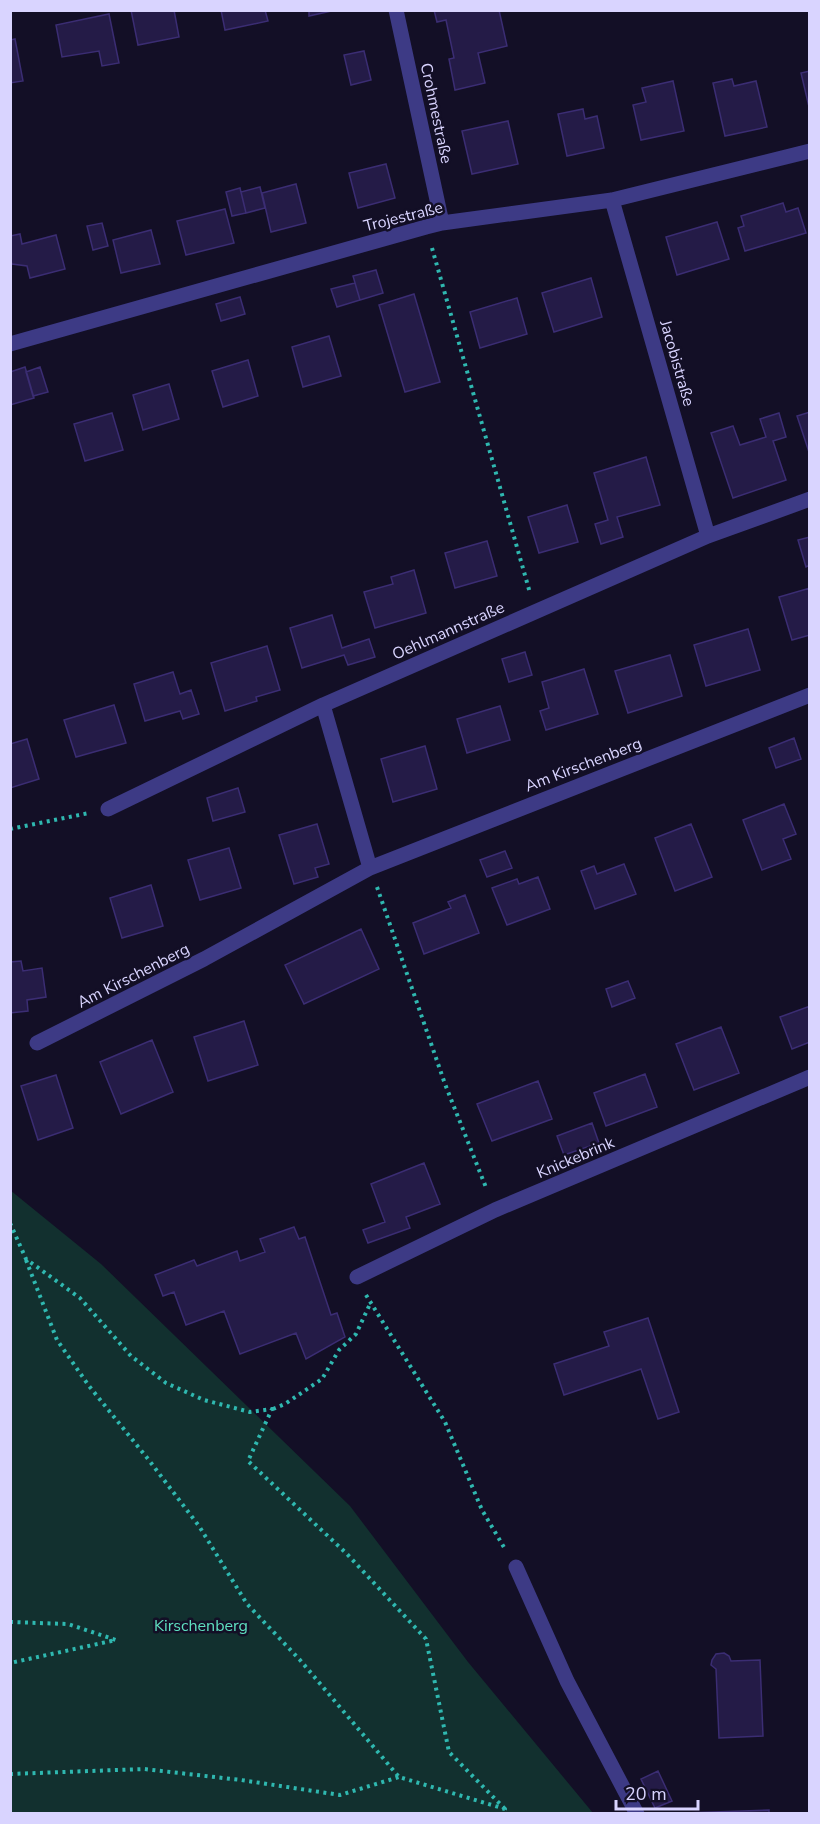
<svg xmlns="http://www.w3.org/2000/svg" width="820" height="1824" font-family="'Nunito Sans',sans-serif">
<rect width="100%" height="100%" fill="#130f26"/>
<path fill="#12302f" d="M10,1190L101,1264L350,1506L468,1662L593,1813H11Z"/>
<path fill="#241b47" stroke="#3b2d73" stroke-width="1.5" d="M131,10H174L179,37L138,45Z
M221,10H265L268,21L225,30Z
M309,10H336L309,16Z
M434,10H499L507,46L478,53L485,83L455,90L449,59L454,58L446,20L437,22Z
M109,14L119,63L102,66L99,51L62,57L56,25Z
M15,39L23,81L10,83V40Z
M364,51L371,80L351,85L344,55Z
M810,71V111L801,73Z
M732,79L734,86L756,81L767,127L725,136L713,83Z
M673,81L684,131L641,140L633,105L646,102L642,88Z
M583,109L585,119L597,116L604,148L567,156L558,114Z
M508,121L518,164L472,174L462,131Z
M386,164L395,198L358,208L349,173Z
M296,184L306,223L271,232L262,193Z
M260,187L265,208L246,213L241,192Z
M240,188L246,213L232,216L226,192Z
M783,203L786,212L798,208L806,233L745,251L738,228L744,226L741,216Z
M225,209L234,243L186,255L177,221Z
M717,222L729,259L677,275L666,237Z
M102,223L108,246L93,250L87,226Z
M151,230L160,264L121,273L113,240Z
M20,234L22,244L56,235L65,269L30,278L27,266L12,264L10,259V236Z
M376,270L383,293L360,300L353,276Z
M591,278L602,317L554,332L542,293Z
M355,283L360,300L337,307L331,289Z
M414,294L440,382L405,392L379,305Z
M240,297L245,314L221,321L216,304Z
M517,298L527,334L480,348L470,312Z
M329,336L341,376L303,387L292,347Z
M248,360L258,396L223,407L212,371Z
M25,367L34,398L10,405V372Z
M40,367L48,392L33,396L26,372Z
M169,384L179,419L143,430L133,395Z
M810,412V455L797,416Z
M112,413L123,450L85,461L74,424Z
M779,413L786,437L773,441L786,480L733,498L711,433L733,426L740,445L766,437L760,419Z
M646,457L660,505L617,517L623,537L601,544L595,524L608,520L594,473Z
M567,505L578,542L539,553L528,517Z
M810,537V565L806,567L798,540Z
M487,541L497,576L455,588L445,553Z
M414,570L426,613L375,628L364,592L393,584L391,577Z
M810,588V635L792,640L779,597Z
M332,615L342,648L369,639L375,657L348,665L344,655L302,668L290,628Z
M748,629L760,670L706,686L694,645Z
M267,646L280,690L256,697L257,701L225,711L211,663Z
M525,652L532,675L509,682L502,659Z
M670,655L682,696L628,713L615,671Z
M584,669L598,714L546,730L540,711L549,708L542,682Z
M173,672L180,694L191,690L199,714L183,719L180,711L145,721L134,684Z
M114,705L126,743L76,757L64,720Z
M500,706L510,740L467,753L457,719Z
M794,738L801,759L776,768L769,748Z
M27,739L39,779L10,788V744Z
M425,746L437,789L393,802L381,759Z
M238,788L245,812L213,821L207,798Z
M784,804L796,834L783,839L791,859L762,870L743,820Z
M317,824L329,864L315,868L318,877L294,884L279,835Z
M691,824L712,877L675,891L655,838Z
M229,848L241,888L200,900L188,860Z
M505,851L512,868L487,877L480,860Z
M624,864L636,894L595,909L581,871L594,866L597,874Z
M538,877L550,909L507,925L492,888L517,879L519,884Z
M151,885L163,926L122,938L110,898Z
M465,895L479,933L424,954L413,923L451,908L448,902Z
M361,929L379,969L304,1004L285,965Z
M21,961L23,971L42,968L46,997L27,1000L28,1011L10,1013V962Z
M628,981L635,998L612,1007L606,989Z
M810,1006V1042L792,1049L780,1017Z
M244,1021L258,1065L208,1081L194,1037Z
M721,1027L739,1073L694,1090L676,1044Z
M152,1040L173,1092L121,1114L100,1062Z
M645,1074L657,1107L606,1126L594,1093Z
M56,1075L73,1128L38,1140L21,1086Z
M538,1081L552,1119L492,1141L477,1104Z
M592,1123L599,1143L564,1155L557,1136Z
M424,1163L440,1204L406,1217L410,1228L368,1243L363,1230L385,1222L371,1184Z
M294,1227L299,1239L305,1237L331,1315L337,1313L345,1337L306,1359L296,1333L240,1354L224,1311L186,1325L174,1292L163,1296L155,1275L194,1260L197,1266L237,1251L240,1261L265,1252L260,1239Z
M648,1318L679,1412L658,1419L641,1369L564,1395L554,1364L609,1346L604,1332Z
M724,1653L729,1656L731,1661L760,1660L763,1736L719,1738L716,1669L711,1665L712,1660L716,1654Z
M658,1771L672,1801L655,1808L641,1779Z
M769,1810V1814H685V1813Z"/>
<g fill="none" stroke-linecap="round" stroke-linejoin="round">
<path stroke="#2fb8b0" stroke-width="4" stroke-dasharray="3 4.5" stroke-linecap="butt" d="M432,248L530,593
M10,829L89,813
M377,887L445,1084L487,1190
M10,1223L26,1259L80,1298L131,1356L166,1383L204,1400L250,1412L272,1409L248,1461L347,1554L426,1639L449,1752L505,1809
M26,1260L57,1340L89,1386L148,1459L199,1526L247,1604L300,1660L399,1777L505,1809L502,1814
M366,1295L445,1422L482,1510L505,1549
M273,1409L285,1404L322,1379L339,1350L356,1334L370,1304
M10,1622L68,1624L116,1640L10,1663
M10,1774L144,1769L241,1780L340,1795L399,1777"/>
<path stroke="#3d3a85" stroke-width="15" d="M396,10L442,223
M612,200L708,536
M10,344L426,227L442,223L612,200L810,151
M323,705L370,868
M108,809L323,705L708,536L810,499
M37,1043L204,959L370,868L810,695
M357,1277L495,1210L810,1077
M516,1567L567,1681L637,1814"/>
</g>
<g text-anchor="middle" stroke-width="5" stroke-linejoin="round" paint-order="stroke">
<g font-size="16" fill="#d9d4ff" stroke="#130f26">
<text transform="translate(437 113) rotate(78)" y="6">Crohmestraße</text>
<text transform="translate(403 216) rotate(-14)" y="6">Trojestraße</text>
<text transform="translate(678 363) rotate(74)" y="6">Jacobistraße</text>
<text transform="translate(448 630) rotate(-24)" y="6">Oehlmannstraße</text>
<text transform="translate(583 764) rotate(-21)" y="6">Am Kirschenberg</text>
<text transform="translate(133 975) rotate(-27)" y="6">Am Kirschenberg</text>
<text transform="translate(575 1157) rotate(-23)" y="6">Knickebrink</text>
</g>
<g font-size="16" fill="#5fe0c0" stroke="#130f26">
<text x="201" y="1631">Kirschenberg</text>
</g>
</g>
<rect width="820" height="1824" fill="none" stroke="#d9d4ff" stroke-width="24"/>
<path d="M616 1800v9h82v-9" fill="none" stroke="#d9d4ff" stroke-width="3"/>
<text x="625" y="1800" font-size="18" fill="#d9d4ff" stroke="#130f26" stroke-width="4.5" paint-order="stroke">20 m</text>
</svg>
